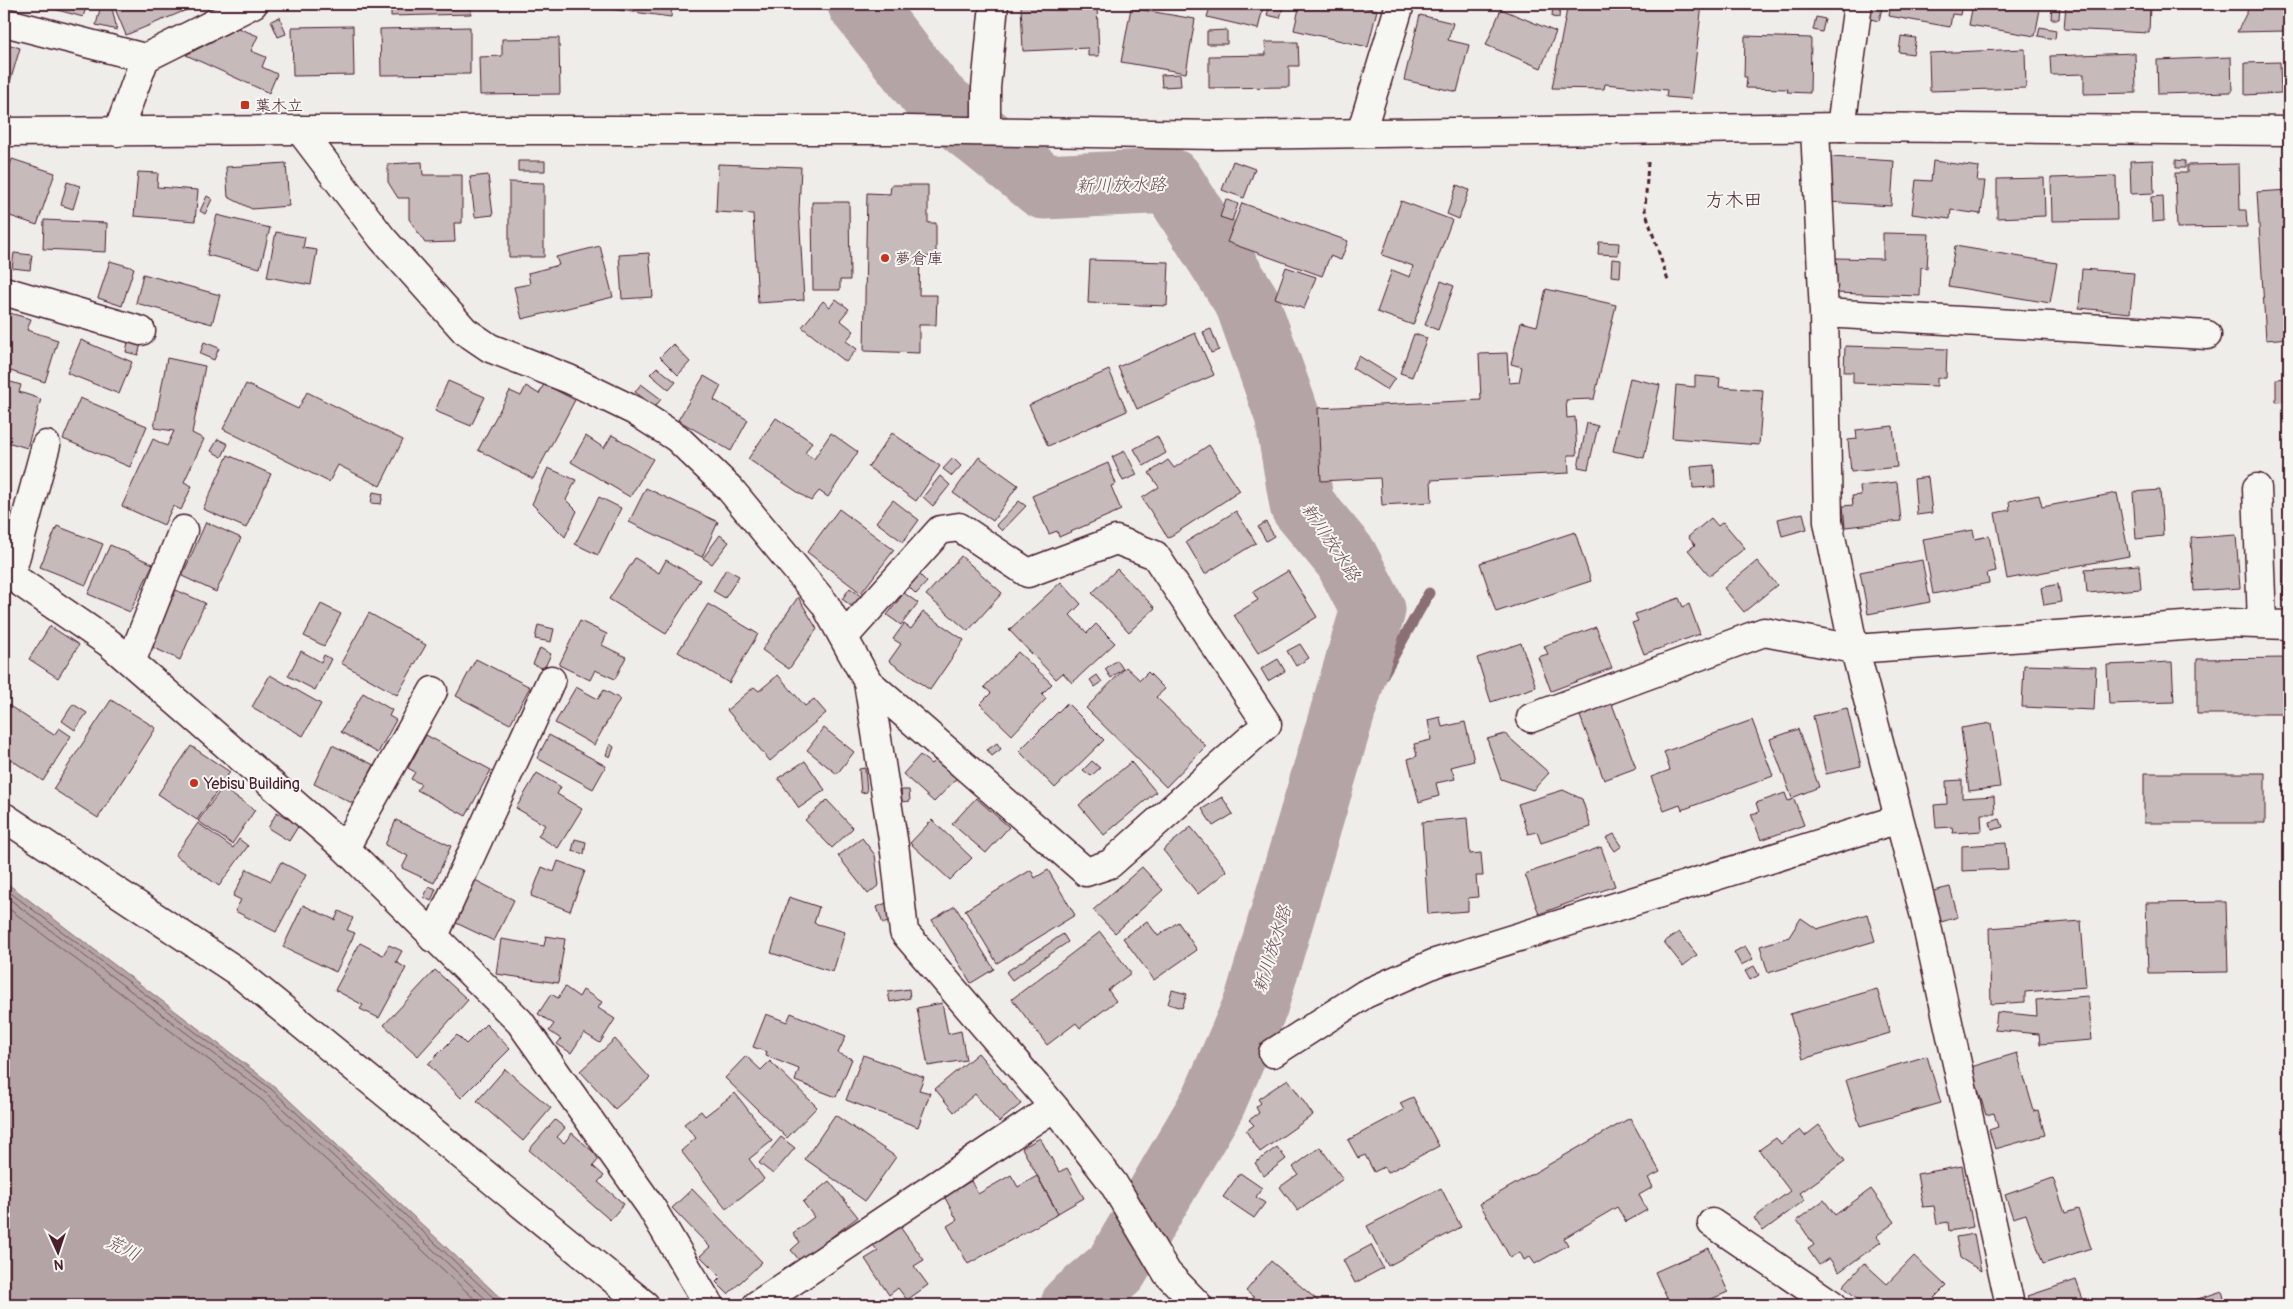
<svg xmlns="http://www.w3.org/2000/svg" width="2293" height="1309" font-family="Pangolin,'Klee One',sans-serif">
<rect width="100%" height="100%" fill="#efedea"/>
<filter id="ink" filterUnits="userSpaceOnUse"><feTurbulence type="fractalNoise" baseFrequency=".02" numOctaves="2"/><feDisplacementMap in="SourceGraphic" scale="10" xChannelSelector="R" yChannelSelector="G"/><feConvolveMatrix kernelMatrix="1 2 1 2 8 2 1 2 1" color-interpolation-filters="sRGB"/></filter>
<g filter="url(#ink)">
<path fill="#b4a4a5" stroke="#8a6f74" d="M4,881L274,1086L508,1305H4Z"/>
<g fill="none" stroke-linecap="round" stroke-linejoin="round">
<path stroke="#74545c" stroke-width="1" d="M4,888L271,1089L501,1305
M4,895L267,1094L492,1305
M4,905L262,1100L481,1305"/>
<path stroke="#8a6f74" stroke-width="11" d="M1344,705L1375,689L1429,593"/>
<path stroke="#b4a4a5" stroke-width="65" d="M860,4L936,100L1044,187L1171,181L1247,302L1287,415L1302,505L1346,558L1373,610L1256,1004L1213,1103L1116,1269L1073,1305"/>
</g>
<path fill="#c6babb" stroke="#4a1f2b" d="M36,4H87L83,17Z
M113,4H201L126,35Z
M391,4H471V14L391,16Z
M612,4H672L671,17L611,9Z
M1035,4H1097L1099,56H1088V48L1023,51L1021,5Z
M1211,4H1264L1258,29L1207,17Z
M1270,4H1284L1280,18L1267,15Z
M1300,4H1351L1377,10L1368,47L1294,30Z
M1553,4H1560L1559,18L1552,17Z
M1568,4H1702L1691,99L1666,97L1667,90L1605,84L1604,89L1552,88Z
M1810,4H1826L1825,7Z
M1869,4H1883L1879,21L1866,18Z
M1891,4H1962L1960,15L1952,14L1950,27L1889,16Z
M1973,4H2041L2035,36L1969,25Z
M2052,4H2060L2059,19H2051Z
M2066,4H2150L2149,33L2064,29Z
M2251,4H2284L2285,31L2237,32Z
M101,5L112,8L117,30L96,25Z
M1131,8L1195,19L1186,73L1121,62Z
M1501,9L1556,32L1541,68L1486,45Z
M1420,15L1453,23L1448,40L1469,45L1457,92L1404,80Z
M280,17L286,34L278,37L271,21Z
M1816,17L1825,19L1822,32L1813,30Z
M353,26L354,75L293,76L292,27Z
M470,27V74L381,75L380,29Z
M2040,27L2056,30L2055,39L2038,36Z
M238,28L258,36L251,51L266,57L262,67L277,74L269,93L186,55Z
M1227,30V44H1207V31Z
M1745,36L1811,38L1810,93L1787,92L1788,89L1746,88L1747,77H1744Z
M1901,36L1916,38L1913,54L1899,52Z
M559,38L560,94L480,95L479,57L502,56V39Z
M1265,42H1298L1299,66H1289V87L1209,88V56L1266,55Z
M4,43L20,48L5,99H4Z
M2025,49L2026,88L1930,91L1929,53Z
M2135,53L2136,93L2084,94V74L2051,75L2050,56Z
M2231,57L2232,92L2158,94L2157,60Z
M2280,62L2281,93L2245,95V63Z
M1180,74L1181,86L1162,87L1161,75Z
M1831,157L1894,161L1891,206L1829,202Z
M12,159L55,173L37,225L4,214V184Z
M2153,160L2154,193L2131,194L2130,161Z
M2176,160L2185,161V168H2176Z
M518,161H545V171H518Z
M1233,161L1255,169L1244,198L1222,190Z
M1933,161L1979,167L1977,181H1985L1981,214L1951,210L1950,219L1912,214L1916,180L1931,181Z
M422,162L423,175H462V223H454L455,242L425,243L409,219V198H398L388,182V164Z
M286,163L289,206L252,209L228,197L226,167Z
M718,164L801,167L799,211L804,300L758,303L753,214L716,212Z
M2239,164L2240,210H2246L2247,227L2177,228L2175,173H2187V165Z
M138,172L158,173L157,187L198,190L195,221L134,216Z
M488,175L493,215L475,217L470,177Z
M2116,176L2117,220L2052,221L2051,178Z
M2044,178L2045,216L1997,218V179Z
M67,182L80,186L73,209L61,205Z
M509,182L544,183V257H509Z
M891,185H928V223H936V257L920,256L919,295H937L936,325H919V353L864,351L867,193L890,194Z
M1457,185L1469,190L1459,219L1447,214Z
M2289,190V338L2266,340L2257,192Z
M207,196L212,199L205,214L200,211Z
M2163,196L2164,221L2152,222L2151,197Z
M1226,199L1238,204L1232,221L1220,217Z
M1401,201L1452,220L1413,325L1377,312L1392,270L1410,277L1413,266L1382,255Z
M812,202H849L850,280H840V290H813Z
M1242,203L1348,241L1341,260L1330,256L1322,276L1227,242Z
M217,215L270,228L260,268L207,255Z
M44,220L107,223L106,252L43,249Z
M276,232L305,237L303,248L317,250L311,285L267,277Z
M1883,233L1929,234L1927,268L1921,267L1920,296L1834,293L1835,258L1883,259Z
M1599,242L1619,243L1618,255L1598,254Z
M4,244L7,245L4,259Z
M600,246L613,297L522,319L514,287L530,284L528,273L559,265L556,257Z
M1955,246L2057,263L2050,303L1948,286Z
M14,253L32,255L30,270L12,268Z
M649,253L653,297L622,299L619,255Z
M1612,259L1621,260L1620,277L1611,276Z
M1090,260L1169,262L1167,306L1088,303Z
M110,261L134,268L122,306L98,298Z
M1286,267L1316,277L1304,309L1275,298Z
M2082,269L2134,273L2130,313L2079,308Z
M143,274L220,295L212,324L136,303Z
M1441,281L1454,286L1438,330L1425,325Z
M1546,289L1616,305L1594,399L1566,400L1567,418L1575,417L1577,455H1568L1569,473L1431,480L1432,502L1382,505L1380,478L1321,481L1318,408L1481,400L1479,354L1507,353L1509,383L1519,382L1522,367L1511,364L1521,322L1537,326Z
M836,299L849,309L840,320L854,331L846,341L857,349L846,362L802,327L823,301L830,307Z
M6,312L31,319L27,330L58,340L45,382L4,369Z
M1211,329L1219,350L1211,353L1203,332Z
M1195,333L1214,375L1137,409L1118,367Z
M1414,334L1427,338L1412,377L1400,373Z
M81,340L132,362L119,394L67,373Z
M128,342L141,344L138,355L126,352Z
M204,342L219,348L214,360L200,354Z
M673,344L690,362L678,375L660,357Z
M1845,346L1947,349L1946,378H1937V386L1853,383V372H1844Z
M1359,356L1395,378L1387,390L1352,368Z
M167,358L205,366L192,433L204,439L184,482L192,486L181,510L173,506L164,525L122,506L153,439L167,446L174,431L154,428Z
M657,367L676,382L669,390L650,374Z
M1109,370L1127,411L1048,446L1029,405Z
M704,376L721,386L714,400L748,420L731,451L678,420Z
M1695,376L1720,378L1719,387L1763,390L1759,445L1672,438L1676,385L1695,387Z
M1630,378L1660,385L1644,458L1613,451Z
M2289,378V401L2276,402V379Z
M4,380L21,385L19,392L41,399L27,448L4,441Z
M448,381L485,397L471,426L435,411Z
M246,384L298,409L307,392L403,440L380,486L338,465L329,482L223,429Z
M544,384L575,400L533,479L478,450L510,391L521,396L526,386L539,394Z
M641,384L661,399L655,407L635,392Z
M80,398L147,426L130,467L63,439Z
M776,418L812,442L805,453L814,459L831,433L858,452L828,497L819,491L811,501L748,459Z
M1587,423L1598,426L1588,469L1578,467Z
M1893,426L1897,467L1851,472L1848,440L1857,439L1856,430Z
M892,433L940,466L916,501L868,467Z
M612,435L653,459L630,497L571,462L586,436L604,448Z
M1157,436L1166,453L1144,466L1134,449Z
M218,439L228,444L222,457L211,451Z
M1209,445L1240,491L1168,538L1142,498L1159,487L1149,473L1168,460L1174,468Z
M1125,451L1137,475L1123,481L1112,457Z
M228,455L271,474L246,528L203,509Z
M979,457L1018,485L993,521L953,493Z
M953,458L961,466L952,476L943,469Z
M1108,463L1116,484L1111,486L1121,510L1059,537L1057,531L1049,534L1032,496Z
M1714,465L1715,487L1693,488L1691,467Z
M548,468L576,480L566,500L577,511L565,537L532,504Z
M940,476L950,485L933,506L923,497Z
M1928,477L1932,513L1917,515L1914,479Z
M1897,482L1901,521L1845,527L1843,506L1853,505L1852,496L1861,495L1860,486Z
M646,488L718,522L702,557L629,522Z
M2160,490L2163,536L2136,539L2133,492Z
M4,492L9,493L4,511Z
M373,492L383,494L381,504L371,503Z
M2117,493L2129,556L2007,579L1995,513L2010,510L2009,501L2039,495L2042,507Z
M2287,496H2289V517H2286Z
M599,497L621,508L598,555L575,544Z
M893,500L919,520L903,542L876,522Z
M1019,501L1026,506L1002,531L996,525Z
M839,509L894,550L861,593L807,552Z
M1236,511L1256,543L1205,574L1186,542Z
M1803,513L1807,529L1782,536L1778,519Z
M1711,518L1718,526L1723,522L1745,548L1710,576L1688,550L1695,545L1688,537Z
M206,522L241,538L216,592L182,576Z
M1266,522L1274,536L1266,541L1258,527Z
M57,526L103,544L86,585L40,567Z
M1973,530L1975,539L1989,536L1996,571L1987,573L1989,583L1933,594L1923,539Z
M1575,532L1591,581L1496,612L1480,563Z
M720,535L729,542L712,564L703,558Z
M2236,535L2240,588L2194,591L2191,538Z
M110,545L153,564L130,612L88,594Z
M961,556L1002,593L968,631L926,595Z
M635,558L659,573L666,560L700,580L666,634L609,599Z
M2284,559H2289V601H2283Z
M1922,560L1930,602L1868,614L1860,572Z
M1757,561L1777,585L1744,612L1724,588Z
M2139,565L2141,589L2087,593L2085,569Z
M726,569L739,576L725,598L713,591Z
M1117,569L1155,608L1129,632L1092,593Z
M1288,571L1317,617L1258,653L1234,615L1258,600L1253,592Z
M918,573L927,582L916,594L906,584Z
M1061,582L1081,604L1070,615L1087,633L1096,624L1115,643L1072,683L1063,673L1056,679L1009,630Z
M2058,584L2061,602L2044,605L2041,588Z
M850,588L862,597L854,608L842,599Z
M176,590L205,603L180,660L150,646Z
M904,593L918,603L901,625L887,615Z
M798,597L817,629L789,669L762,650Z
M1679,598L1683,607L1689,604L1700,634L1644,654L1632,623L1638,621L1635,614Z
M321,604L341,614L324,646L304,636Z
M708,604L758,634L729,683L678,652Z
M923,612L964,640L930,690L889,661L901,644L893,639L904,624L911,629Z
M369,613L426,645L397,695L341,663Z
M580,621L607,634L602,645L626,657L615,679L595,670L590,680L559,665Z
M538,625L554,629L551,642L535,639Z
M50,626L79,645L58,678L29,659Z
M1596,627L1612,668L1551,691L1538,657L1548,654L1544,646Z
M1521,643L1536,687L1491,702L1477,658Z
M1300,644L1309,658L1296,666L1287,651Z
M540,648L551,654L544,669L533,664Z
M301,651L321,662L324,655L331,659L315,690L288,676Z
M1018,652L1052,684L1042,694L1046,699L1012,735L980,704L991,693L984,687Z
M2289,658V714H2197V659Z
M476,659L530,687L510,724L456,696Z
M1278,659L1285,671L1268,681L1261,669Z
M1117,660L1123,669L1111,678L1105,669Z
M2172,662L2174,702L2109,704L2107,665Z
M2024,665L2096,667L2094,710L2022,707Z
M1126,667L1140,680L1148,672L1165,689L1156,697L1206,746L1166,787L1086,708Z
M270,675L321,704L303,736L252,707Z
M778,675L805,706L814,699L826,713L770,761L727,710L754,687L759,691Z
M1097,675L1102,682L1095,687L1090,680Z
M576,687L598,699L604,690L620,699L594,745L555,723Z
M363,693L392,710L389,716L396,720L378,753L341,732Z
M1609,696L1636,768L1604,780L1577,708Z
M111,700L156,728L98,818L53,789Z
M1067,703L1104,740L1055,788L1019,751Z
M73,704L87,713L75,730L62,721Z
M8,705L54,735L59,728L71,736L43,781L4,755V712Z
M1847,708L1861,766L1826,774L1813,716Z
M1440,717L1442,727L1465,722L1474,761L1451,767L1455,779L1436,783L1439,796L1419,802L1408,759L1417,756L1414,744L1431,740L1428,720Z
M1752,720L1773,776L1682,810L1680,805L1664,811L1651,777L1670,770L1664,752Z
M1991,723L2000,787L1969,791L1961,728Z
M824,728L854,752L837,774L807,750Z
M1798,729L1819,787L1792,798L1770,739Z
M1505,734L1549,773L1533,790L1501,779L1487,739Z
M426,735L491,770L466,816L417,790L421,784L411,779L415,772L408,768Z
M549,735L606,766L593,789L537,758Z
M997,743L1001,749L992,756L987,750Z
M610,744L614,747L610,757L606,755Z
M332,745L374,765L354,804L314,784Z
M191,746L230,772L197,820L158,794Z
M920,755L931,764L938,757L958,777L934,802L903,774Z
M805,761L825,790L799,808L778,778Z
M1092,761L1100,768L1091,776L1083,770Z
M1131,762L1156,792L1104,835L1079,805Z
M865,768L867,792L861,793L859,769Z
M537,773L561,787L557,794L582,809L558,848L538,836L545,825L516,808Z
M2144,773H2265V823H2144Z
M1962,780V798L1994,796L1995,814H1981L1982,831L1953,833L1952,827L1936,828L1934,805L1947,804L1946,781Z
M222,788L255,810L232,844L198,821Z
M901,790H909L910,801L902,802Z
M1563,790L1582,799L1591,827L1541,843L1537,832L1528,834L1518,804Z
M1785,793L1788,801L1794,799L1804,825L1761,840L1751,814L1759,812L1756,803Z
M1222,797L1233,814L1213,826L1202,809Z
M976,798L1009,827L986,853L952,824Z
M827,800L853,828L832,848L805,820Z
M277,812L299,825L289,841L268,828Z
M1467,818L1470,854L1481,853L1483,876H1476L1478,897L1468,898V911L1428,914L1422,822Z
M2000,819L2003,827L1992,830L1990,822Z
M396,820L451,846L434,883L402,868L408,856L385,845Z
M932,820L972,858L950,880L910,843Z
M198,823L233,848L239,839L248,846L219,886L175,855Z
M1191,827L1227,871L1198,894L1163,850Z
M1614,834L1622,846L1615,851L1606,838Z
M862,838L875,855L879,885L868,894L838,856Z
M575,839L586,842L584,854L572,851Z
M2006,843L2008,869L1962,871V846Z
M1601,847L1615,886L1539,914L1525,874Z
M558,861L585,871L570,911L531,896L542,867L554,872Z
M281,862L306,875L276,932L235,911L241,900L233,896L247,869L271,881Z
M1142,867L1163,890L1115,933L1093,910Z
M1031,870L1035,878L1048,870L1075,915L997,963L965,910Z
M475,880L514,900L494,941L454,922Z
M429,886L436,889L431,901L424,897Z
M1950,887L1958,917L1941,922L1933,891Z
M789,897L819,907L814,923L845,932L833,972L771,953Z
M2226,902L2228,972L2148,973L2146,903Z
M886,903L892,920L883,924L877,907Z
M303,905L335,920L339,911L353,918L347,930L355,933L336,972L283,947Z
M955,906L994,969L971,983L932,920Z
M1867,914L1875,941L1768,973L1760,946L1789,937L1801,918L1817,929Z
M1147,921L1158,936L1178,922L1197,950L1154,980L1123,938Z
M2081,921L2086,987L2025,992V1002L1991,1004L1989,928Z
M1100,932L1131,973L1108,990L1116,1001L1080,1028L1076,1023L1047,1045L1012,999Z
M1679,932L1697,955L1683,966L1664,942Z
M1063,934L1068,942L1012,980L1006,972Z
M546,936L565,939L558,983L496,974L501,939L544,946Z
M360,943L383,955L389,945L402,951L396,962L406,968L379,1018L360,1009L363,1005L335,990Z
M1745,946L1753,959L1741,965L1734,952Z
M1754,966L1759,975L1750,980L1745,971Z
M435,970L468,1000L418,1056L384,1025Z
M565,987L579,997L583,990L602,1002L598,1008L615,1019L600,1043L584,1033L571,1053L557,1044L561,1039L549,1031L554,1024L538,1014L551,994L558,998Z
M909,989L910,998L890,1002L888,992Z
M1877,989L1890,1033L1803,1059L1790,1014Z
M1172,990L1187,994L1182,1008L1168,1004Z
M2088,996L2092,1040L2040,1044L2039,1034L1995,1030L1997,1012L2037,1016L2036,1000Z
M942,1003L948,1034L961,1031L966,1060L928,1066L917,1008Z
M791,1013L846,1036L838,1053L852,1059L836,1097L795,1081L799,1069L766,1056L767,1052L753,1047L766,1014L787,1022Z
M486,1024L510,1049L461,1098L428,1064L457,1035L466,1044Z
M615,1039L650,1078L615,1109L580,1071Z
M978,1053L1021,1104L999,1122L975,1094L954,1112L935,1089Z
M2017,1053L2034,1111L2038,1110L2045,1135L1995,1149L1989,1130L1998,1127L1994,1113L1986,1115L1971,1067Z
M863,1055L924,1077L919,1090L930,1093L918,1127L846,1100Z
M746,1056L761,1070L770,1061L817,1107L787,1138L725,1078Z
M1927,1056L1941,1103L1860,1126L1846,1080Z
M505,1069L551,1108L523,1141L477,1101Z
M1288,1079L1313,1115L1260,1152L1246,1131L1254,1125L1249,1120L1259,1113L1256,1107L1261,1103L1258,1099Z
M735,1093L772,1141L749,1159L764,1179L726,1209L681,1151L696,1138L684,1124L701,1111L705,1116Z
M1413,1097L1439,1146L1387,1173L1384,1167L1374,1172L1365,1155L1358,1158L1348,1140L1404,1110L1400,1103Z
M835,1115L896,1157L865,1201L805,1159Z
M1630,1118L1660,1172L1648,1178L1653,1187L1639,1195L1647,1210L1626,1222L1617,1207L1564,1238L1568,1245L1535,1264L1530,1257L1524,1260L1520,1252L1510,1257L1480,1204Z
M555,1120L565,1128L557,1137L564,1143L572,1133L600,1158L593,1166L604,1176L598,1182L624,1204L610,1220L529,1150Z
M1819,1125L1845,1161L1800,1193L1805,1200L1763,1231L1754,1218L1790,1191L1759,1150L1776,1138L1781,1144L1800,1130L1805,1136Z
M781,1137L795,1148L773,1174L759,1163Z
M1040,1138L1059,1172L1067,1168L1084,1198L1058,1213L1022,1148Z
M1277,1147L1286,1159L1264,1176L1255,1163Z
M1320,1147L1343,1179L1298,1211L1280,1187L1298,1174L1293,1167Z
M1962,1166L1973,1227L1949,1231L1948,1222L1937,1224L1934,1206L1923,1207L1917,1174Z
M1240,1173L1262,1188L1256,1197L1265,1203L1254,1218L1223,1197Z
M1011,1175L1018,1187L1037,1176L1058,1214L968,1264L947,1226L957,1220L944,1196L971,1181L978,1194Z
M2053,1178L2065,1213L2078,1209L2091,1248L2043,1264L2026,1214L2013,1218L2005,1195Z
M829,1181L858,1217L800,1261L791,1250L800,1242L793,1233L814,1217L803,1202Z
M1441,1188L1461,1227L1388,1266L1367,1226Z
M692,1189L762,1262L728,1294L716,1282L721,1277L700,1256L710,1247L672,1208Z
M1871,1189L1895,1222L1876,1236L1881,1242L1839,1272L1829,1258L1819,1265L1808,1249L1814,1245L1797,1220L1824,1200L1835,1215Z
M900,1227L924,1260L914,1266L928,1285L907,1300L898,1288L889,1295L865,1259L878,1251L873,1245Z
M1974,1234L1981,1271L1960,1258L1956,1237Z
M1371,1245L1383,1268L1355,1283L1343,1260Z
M1709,1248L1728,1292L1697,1305H1670L1655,1272Z
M1914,1256L1946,1286L1927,1305H1877L1873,1301L1869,1305H1864L1843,1286L1864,1263L1887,1284Z
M1271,1261L1323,1305H1263L1246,1291Z
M2076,1280L2085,1305H2032L2028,1296Z
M2222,1291L2226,1305H2180Z
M1950,1300L1958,1305H1946Z"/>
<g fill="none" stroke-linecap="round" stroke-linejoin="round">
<defs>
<path id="street" d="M4,22L145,58
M1841,127L1858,4
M1815,129L1824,313L1828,522L1851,635L1924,913L2010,1305
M300,130L382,238L465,331L490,348L569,379L635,411L677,438L730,489L825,604L868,682L895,852L904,932L1054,1107L1113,1183L1167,1273L1198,1305
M118,132L145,58L253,4
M1361,133L1400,4
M4,291L141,331
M1824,313L2207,335
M2257,488L2262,623
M4,571L109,643L345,848L520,1022L651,1207L709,1305
M11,574L46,445
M844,637L940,530L959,527L1028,573L1116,540L1155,555L1267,724L1110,864L1086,872L868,682
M131,662L183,530
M1531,718L1764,632L1854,649L2226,623L2289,625
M4,817L235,970L645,1305
M345,848L433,691
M433,938L551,680
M1273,1053L1365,994L1435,963L1899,819
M1712,1223L1833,1305
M757,1305L1054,1107"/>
<path id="secondary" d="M986,131V88L994,4
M4,132L300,130H907L1217,135L1841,127L2289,131"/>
</defs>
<use href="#street" stroke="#4a1f2b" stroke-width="31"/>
<use href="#secondary" stroke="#4a1f2b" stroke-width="31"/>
<path stroke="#4a1f2b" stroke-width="3" stroke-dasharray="5 4" stroke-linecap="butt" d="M1648,162L1645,210L1669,284
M1140,1305L1145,1298"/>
<use href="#street" stroke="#f6f6f2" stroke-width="28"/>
<use href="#secondary" stroke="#f6f6f2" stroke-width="28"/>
</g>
</g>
<g fill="#c8321e" stroke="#f6f6f2" stroke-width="2">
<rect x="240" y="100" width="10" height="10" rx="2.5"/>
<circle cx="885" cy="258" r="5"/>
<circle cx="194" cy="783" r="5"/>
</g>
<g text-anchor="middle" stroke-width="4" stroke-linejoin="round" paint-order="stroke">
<g font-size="16" fill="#4a1f2b" stroke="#f6f6f2" text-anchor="start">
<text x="255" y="111">葉木立</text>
<text x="895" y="264">夢倉庫</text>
<text x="204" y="789">Yebisu Building</text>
</g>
<g font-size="18" font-style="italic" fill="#6f4e56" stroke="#f6f6f2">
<text transform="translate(1121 185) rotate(-1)" y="6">新川放水路</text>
<text transform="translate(1331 542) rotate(56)" y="6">新川放水路</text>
<text transform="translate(1272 949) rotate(-73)" y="6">新川放水路</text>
<text transform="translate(123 1248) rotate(27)" y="6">荒川</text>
</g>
<g font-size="19" fill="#4a1f2b" stroke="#f6f6f2">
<text x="1734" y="206">方木田</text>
</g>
</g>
<rect width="2293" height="1309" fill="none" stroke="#f6f6f2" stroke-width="20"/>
<rect x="10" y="10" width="2273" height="1289" fill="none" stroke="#4a1f2b" stroke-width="2" filter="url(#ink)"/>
<g transform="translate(58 1252) rotate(177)" stroke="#f6f6f2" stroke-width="4" paint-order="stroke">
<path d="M0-4L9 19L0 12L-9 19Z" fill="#4a1f2b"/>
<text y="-8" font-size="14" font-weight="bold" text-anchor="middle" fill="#4a1f2b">N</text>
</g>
</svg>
